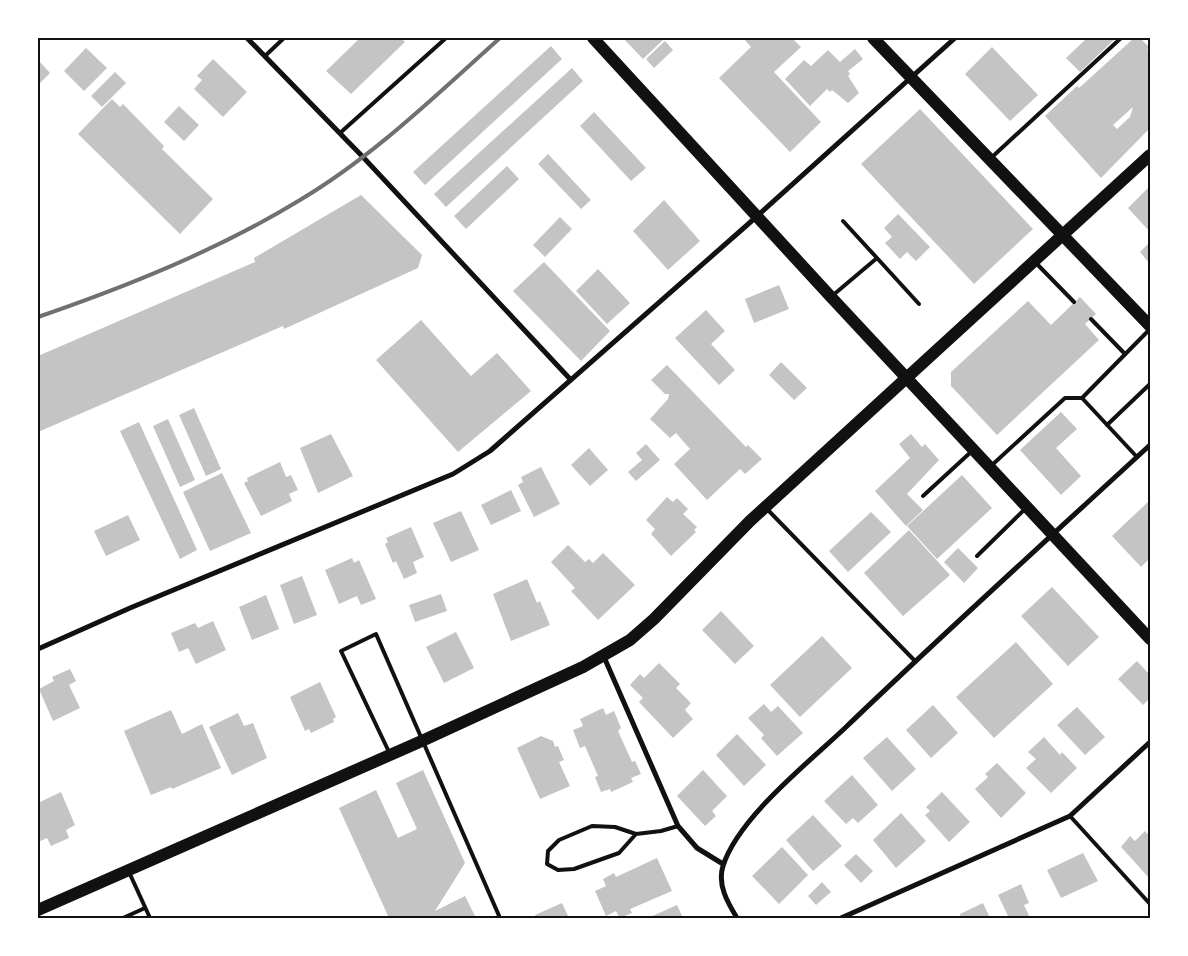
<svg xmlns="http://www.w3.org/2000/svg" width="1188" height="956" font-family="'Noto Sans',sans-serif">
<rect width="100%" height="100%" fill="#fff"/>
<path fill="#c4c4c4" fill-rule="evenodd" d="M360,38H401L405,42L351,94L326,71Z
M623,38H665L643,59Z
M743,38H792L801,47L774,72L821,122L790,152L719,78L751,47Z
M1087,38H1116L1080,72L1066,58Z
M1134,38H1140L1150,48L1147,50L1150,53V128L1101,178L1045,116L1077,86L1079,88ZM1133,107L1130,117L1117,129L1113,125Z
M665,41L673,50L654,68L646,59Z
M551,46L562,59L425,185L413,172Z
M992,47L1038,95L1010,121L965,74Z
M86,48L107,68L84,91L64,71Z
M855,49L863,59L848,71L850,74L848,76L859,93L848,103L832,90L830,92L827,89L810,106L785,79L804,60L811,66L828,50L840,62Z
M213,59L247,92L223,117L194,89L202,80L197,76Z
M38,60L50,73L38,85Z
M572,68L583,81L446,207L434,194Z
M115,72L126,83L102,107L91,96Z
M112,99L120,107L123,104L164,146L162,149L213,199L180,234L78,134Z
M179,106L199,125L184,141L164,122Z
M920,109L1033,229L974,284L861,164Z
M594,112L646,168L631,181L580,126Z
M548,154L591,200L581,209L538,164Z
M507,166L519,179L466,229L454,216Z
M1150,186V232L1128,208Z
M361,195L422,255L418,268L284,329L283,326L38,432V356L255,262L254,258Z
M664,200L700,241L668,270L633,231Z
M898,214L930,247L916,261L907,252L900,259L885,243L892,237L884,228Z
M560,217L572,229L545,257L533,245Z
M1150,242V264L1140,252Z
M544,262L610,331L581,361L513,291Z
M598,269L630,303L607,324L576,291Z
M779,285L789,309L754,323L745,299Z
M1080,297L1096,314L1085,324L1099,340L997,435L951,386V372L1028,301L1051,325Z
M706,310L725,331L711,344L735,370L719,385L675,338Z
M421,320L471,376L497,353L531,391L458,452L376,360Z
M781,362L807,388L794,400L769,375Z
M667,365L746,447L748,445L762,459L745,474L740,469L707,500L674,464L690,449L676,433L670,438L650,419L668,399L669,394H665L651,380Z
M194,408L221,469L206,476L179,415Z
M1061,412L1077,429L1056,448L1081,476L1061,495L1020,450Z
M168,419L195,480L180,487L153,426Z
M139,422L197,550L180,559L120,431Z
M331,434L353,476L318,493L300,448Z
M911,434L922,447L925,444L939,460L907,494L923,510L906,526L875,491L910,458L899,444Z
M646,444L660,460L636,481L628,472L642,460L636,453Z
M589,448L608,470L590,486L571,465Z
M280,462L286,477L291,475L298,490L289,494L292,501L261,516L244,483L248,481L247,478Z
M541,467L560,504L534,517L518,485L523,482L521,477Z
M222,473L251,533L210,551L183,492Z
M962,475L992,508L937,559L907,526Z
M511,490L521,511L491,525L481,505Z
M667,497L673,502L677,498L688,509L683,514L697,527L694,530L696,532L671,556L651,534L655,529L646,520Z
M1150,500V558L1141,567L1112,536Z
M461,511L479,550L451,562L433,523Z
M871,512L891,532L848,572L829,551Z
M128,515L140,540L106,556L94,531Z
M411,527L424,557L413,562L417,573L404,579L396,561L393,563L385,544L388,542L386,538Z
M909,530L950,575L903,616L864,573Z
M568,545L585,562L589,559L593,563L603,553L635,585L598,620L571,591L575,588L551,562Z
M958,548L978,568L964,583L944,562Z
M352,558L354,563L359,560L376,599L361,605L357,596L339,604L325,570Z
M302,576L317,615L294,624L280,585Z
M527,579L537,603L540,601L550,625L511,641L493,594Z
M1052,587L1099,637L1068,666L1021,616Z
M441,594L447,611L415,622L409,605Z
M266,595L279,629L252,640L239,607Z
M721,611L754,646L735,664L702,630Z
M213,621L226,650L196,664L188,648L179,652L171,633L195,623L198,628Z
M456,632L474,668L444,683L426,647Z
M822,636L852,668L800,717L770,685Z
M1016,642L1053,684L994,738L956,697Z
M1137,661L1150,675V698L1143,705L1118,679Z
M659,663L680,684L676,688L691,703L685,710L693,719L673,738L639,702L643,698L630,685L640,674L644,678Z
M70,669L76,681L69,685L80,708L53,721L39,689L54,681L52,677Z
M320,682L336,717L333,719L334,722L311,733L309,729L305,731L290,697Z
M764,704L771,712L778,706L803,733L777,756L761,738L764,735L748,718Z
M933,705L958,733L931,758L906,730Z
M1077,707L1105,737L1085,755L1057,725Z
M603,708L606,715L614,711L621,728L618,731L632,762L635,761L641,774L631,778L633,782L611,792L610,789L601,792L595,777L598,776L585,746L580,748L573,730L583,726L580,719Z
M171,710L182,734L202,724L221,768L172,789L171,787L151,795L124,731Z
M238,713L244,726L253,723L267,758L232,775L209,727Z
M737,734L766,765L744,786L716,755Z
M541,736L553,741L555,747L558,746L564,760L559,762L570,786L540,799L517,748Z
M887,737L916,769L892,791L863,758Z
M1044,737L1060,755L1062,752L1077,768L1051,793L1026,768L1036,759L1028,752Z
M997,763L1026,793L1001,818L975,789L988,777L985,774Z
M423,770L465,863L435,911L465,896L476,918H389L339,808L376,790L398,838L417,829L396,783Z
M703,770L727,796L712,811L716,816L705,826L677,796Z
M852,775L878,805L858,823L853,818L846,824L824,801Z
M61,792L75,825L66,830L69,838L51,846L47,838L38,842V803Z
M942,792L970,822L949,842L925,815L930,811L926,807Z
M901,813L926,841L896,868L873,840Z
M813,815L842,846L813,871L786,840Z
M1145,831L1150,837V879L1121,847L1130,836L1135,841Z
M782,847L808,875L779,904L752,876Z
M1083,853L1098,881L1061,898L1047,870Z
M856,854L873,871L861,883L844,865Z
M657,858L672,891L630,909L632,913L620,918L616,911L606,916L595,891L606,886L603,879L614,873L616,877Z
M822,882L831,892L816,905L808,896Z
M1021,884L1029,903L1024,905L1030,918H1009L998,895Z
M562,903L569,918H537L535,915Z
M983,903L990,918H961L960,914Z
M677,905L683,918H648Z"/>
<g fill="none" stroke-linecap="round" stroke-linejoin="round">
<path stroke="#111" stroke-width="4" d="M265,56L284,38
M340,133L446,38
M991,158L1121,38
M843,221L877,258
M1036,263L1074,302
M832,296L877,258L919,304
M1091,319L1125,354
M1107,425L1150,384
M1137,457L1082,398L1150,329
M992,465L1065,398H1082
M923,496L972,451
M767,509L915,661
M977,556L1026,508
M389,752L341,651L376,634L500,918
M1070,816L1150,904
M636,834L619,853L574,869L558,870L547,864L548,851L559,840L592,826L615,827L636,834L661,831L678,826
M129,872L150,918
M123,918L145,908"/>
<path stroke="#111" stroke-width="5" d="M247,38L362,156L571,380
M38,649L130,608L453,474L490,451L746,226L955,38
M604,657L678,826L697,848L723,864
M737,918C728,903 717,885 723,866C738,818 808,763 845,728C945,632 1048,539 1150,445
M841,918L1070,816L1150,742"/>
<path stroke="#111" stroke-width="12" d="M593,38L831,297L1150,639
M873,38L1150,326
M38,910L424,740L583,667L630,640L654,619L750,521L1150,155"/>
<path stroke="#707070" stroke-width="4" d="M38,317C128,286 218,250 300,200C374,156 436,95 500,38"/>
</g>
<rect width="1188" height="956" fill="none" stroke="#ffffff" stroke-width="78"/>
<rect x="39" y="39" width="1110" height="878" fill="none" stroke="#111" stroke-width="2"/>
</svg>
